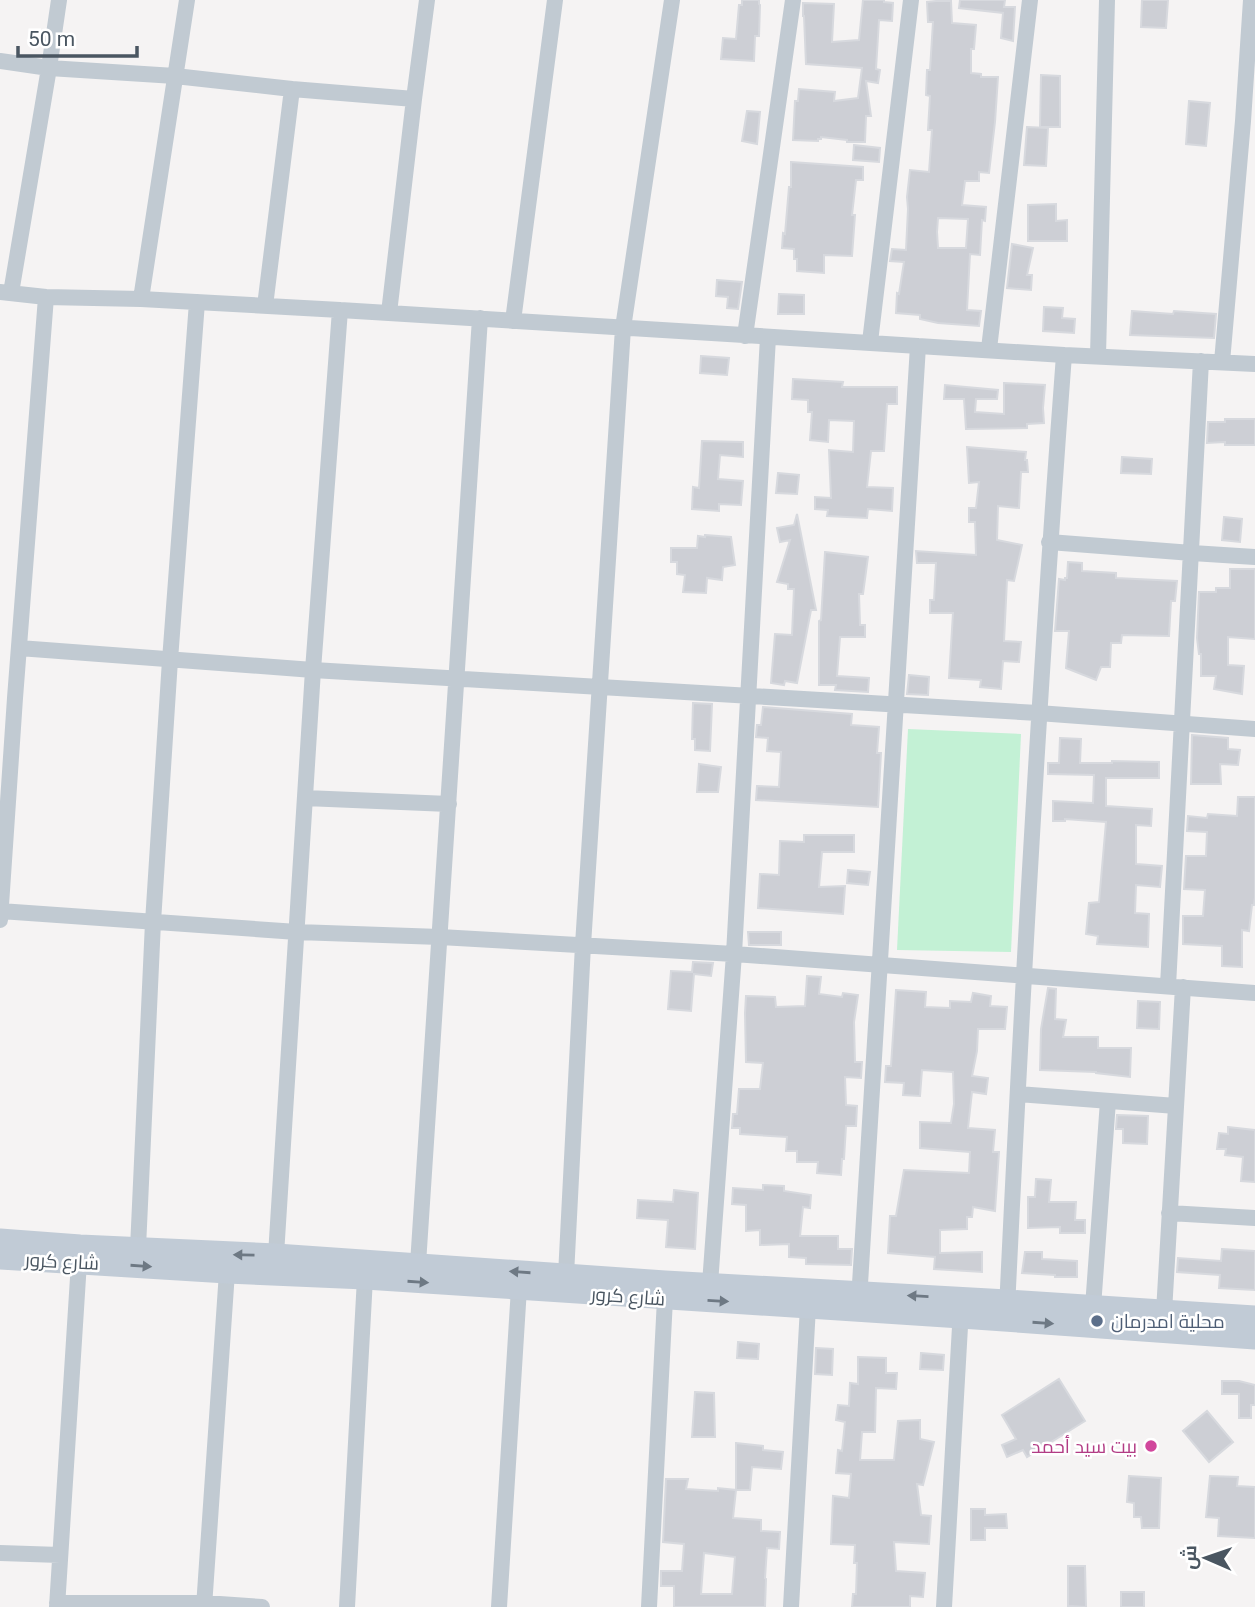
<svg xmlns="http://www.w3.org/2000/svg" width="1255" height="1607" font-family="Roboto,Cairo,sans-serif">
<rect width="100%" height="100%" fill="#f5f3f3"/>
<path fill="#c3f1d5" d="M908,729L1021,734L1011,952L897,950Z"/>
<path fill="#cdcfd5" stroke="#d7d9de" stroke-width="2" fill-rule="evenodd" d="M742,0H759V4L760,5L759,36H755L754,61L721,59L723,38L736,39L739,5H742Z
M863,0H884V2L893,3L892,21L879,20L876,69L880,70L878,83L866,81L871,116H866L865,142H847V140L821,137V139H818V141L793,140L795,101H798L799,89L835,92L834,101L858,98L862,68L806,64L804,16H803V3L834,4L832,42L859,40Z
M960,0H1005L1004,7H1015L1013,41L1001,38L1003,13L959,8Z
M1142,0H1168L1166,28L1141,27Z
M936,1H951L952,23L976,25L974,49H971V73L981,74V77H998L995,122L989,173L979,172V181H965L962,205L986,207L985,221L982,220L980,255L970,254L967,310L981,311L979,326L938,323L920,319V315L896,313L897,293L899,294L904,262L890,261L892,249L906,250L908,209L907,197L910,170L929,172L932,130H928L930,96L926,95L927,70H930L933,22H928L927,2ZM938,218L968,219L966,248H938L937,232Z
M1041,75L1060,76V127H1040Z
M1189,101L1210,103L1206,146L1186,144Z
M747,111L760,112L757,144L742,141Z
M1027,127L1048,128L1046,166L1024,165Z
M854,145L880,148L879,162L853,160Z
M791,162L863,167V180H856L852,215H855L852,256L824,255V273L797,271V259H794V249L782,248L783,233L785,234L789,187H791Z
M1056,204V221L1067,220V241H1028V205Z
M1012,244L1033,248L1027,275H1032L1031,290L1007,288Z
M717,280L742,282L738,309L727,308L728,297L716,296Z
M779,294L804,295V314H778Z
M1044,307L1063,308L1062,318L1075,319L1074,333L1043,331Z
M1132,311L1173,314L1174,311L1216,314L1214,338L1130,335Z
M701,356L729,358L727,375L700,373Z
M793,379L843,382L842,387H897V404H887L884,451H871L867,487L893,488L892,511L868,509L867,518L827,516L828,510L815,509V497L831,498L829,450L853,452L854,421L829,420L828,442L810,440L812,412H808V400L792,399Z
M1004,383L1045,385L1043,408L1044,423L1027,424V428L966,429L964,399H944L945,385L998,390L997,399H976L975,412L1004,414Z
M1225,419H1255V445H1225V442L1207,443L1208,422H1225Z
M702,441L743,442V457L720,455L718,479L743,481L741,505L719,504V511L692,509L693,487L699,488Z
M967,447L1026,452L1025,460H1027L1028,472H1021L1019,508L998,506L997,540L1022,545L1014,581L1007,580L1004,641L1021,642L1019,662L1003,661L1001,689L980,687L981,680L949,678L953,613H930V600H934L936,563H917L916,551L976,555L975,522H969V508H976L979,482L969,483Z
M1122,457L1152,459L1151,474L1121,473Z
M778,473L799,475L797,494L776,493Z
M797,514L816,610H811L797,683L785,681L784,685L771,683L775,634L792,635L794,589H788V584L777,582L790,540L780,542L777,528L794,525Z
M1224,517L1242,519L1240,542L1222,540Z
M705,535L731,537L735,565L723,567L722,580L707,578L706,593L683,592L685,575L677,574V562H671V548H697L698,536L705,537Z
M825,552L868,557L863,594H859L860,625H865V637H840L837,676L869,678L868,692L835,690L836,685H819V621L821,620Z
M1068,562L1082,563V571L1116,573V578L1177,581L1175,601H1171L1169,636L1122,635L1121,643H1111L1110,667H1101L1096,680L1066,668L1069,631H1055L1059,579L1065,580V578H1067Z
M1230,569H1255V639L1228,637V665L1244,666L1242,694L1214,689L1216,676H1201V654H1199L1197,638L1199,592H1216V588H1230Z
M909,675L929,677L928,695L907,694Z
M693,703L712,704L710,751L695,750V739H692Z
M763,707L852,714L851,725L879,727L877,753H881L878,807L756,800L757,786L779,787L781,752L767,751L768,738L756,737L757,725H761Z
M1192,735L1228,738V749L1240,750L1238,765L1220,764L1221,784H1191Z
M1060,738L1081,739L1080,763H1112V761L1159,762V778H1106V806L1152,809L1151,826L1136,825V864L1162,866L1160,887L1136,885L1135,913L1149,914L1148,947L1097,944L1098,936L1086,934L1089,903L1099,902L1106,822L1065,819V821H1053V801L1093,803L1094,775L1048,774V763H1059Z
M699,764L721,767L718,792H697Z
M1238,797H1255V897L1254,905H1252L1249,931L1242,930V967L1222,966V946L1183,944V916H1203L1205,890L1184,889L1186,856H1206L1207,832L1187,831L1188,816L1207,818L1208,814L1237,816Z
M804,835H854V852H822L819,887L845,886L843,914L758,908L760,874L779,875L780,841L804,842Z
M848,870L870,872L868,885L847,883Z
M748,932H781V945H749Z
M693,962L713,963L711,976L694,974L691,1011L668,1009L671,971L692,972Z
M807,976L821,977L819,994L842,997L843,993L858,995L854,1022L855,1062H862L861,1078L845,1077L846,1105L857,1106L856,1126H846L844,1159H842L841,1175L817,1173L818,1162H797V1151H786L787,1137L740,1134V1128H732L733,1114H737L739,1089H760L763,1063L746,1062L745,1013L746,996L775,997L776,1007L805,1006Z
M1048,988L1056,989L1055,1019L1066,1020L1063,1037H1098V1048H1131L1130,1077L1096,1073V1072L1040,1070L1041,1029Z
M896,990L926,992L925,1007L950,1008V1001L971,1002L973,993L991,996L990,1006L1007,1007L1005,1029H978L977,1051L972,1076L988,1078L986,1094L972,1092L968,1128L995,1130L993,1152H999L995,1211L973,1207L972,1217H967V1229L940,1230V1253L982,1252V1272L934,1269L935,1257L888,1253L890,1216H896L904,1170L969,1173L970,1152L920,1148V1122L951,1123L954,1104L953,1072L922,1070L920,1096L903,1095L904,1083L885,1082L886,1066H891Z
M1138,1001L1160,1002L1159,1029L1137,1028Z
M1117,1115L1148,1116L1147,1144L1123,1143V1129H1116Z
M1228,1127L1255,1130V1182L1241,1181L1243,1157L1225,1155L1226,1149H1217L1219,1133L1228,1134Z
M1036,1179L1051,1180L1049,1202H1076L1075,1220H1085V1233H1060V1227L1028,1228V1197H1035Z
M763,1185L784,1186V1191L811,1195L810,1208L803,1207L800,1236H838V1249H852L851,1265L806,1264V1258L789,1257V1244L760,1245V1230L746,1231V1205L732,1204L733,1188L763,1190Z
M674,1190L698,1193L695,1249L666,1247L668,1220L637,1218L638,1200L673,1202Z
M1222,1249L1255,1251V1290L1219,1288L1220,1275L1177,1272L1178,1258L1221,1261Z
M1025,1252H1042V1259L1077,1261V1277H1055V1275L1022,1273Z
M738,1342L759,1344L758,1359L737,1358Z
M816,1348L833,1349L832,1375L815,1374Z
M921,1353L944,1355L943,1370L920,1369Z
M858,1357L886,1358V1373H897L896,1389L876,1388L875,1432H862L860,1460H894L898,1421L920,1420V1439L934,1442L923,1485L917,1484L921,1515L931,1516L929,1544L894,1542L896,1571L925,1573L923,1597L910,1596V1607H852L853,1594H856L857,1563H854L855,1545L831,1544L833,1496L849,1498L851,1474L836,1473L838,1450L842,1451L845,1422L836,1420L838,1405L849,1406L850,1383L858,1384Z
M1059,1379L1085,1421L1027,1457L1023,1450L1007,1457L1002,1445L1016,1439L1002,1415Z
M1222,1381H1239L1255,1385V1405H1251V1418H1239V1394H1222Z
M695,1392L714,1393L715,1437H692Z
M1207,1411L1233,1442L1209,1462L1183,1431Z
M736,1443L763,1446V1450L783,1452L781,1469L752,1467L750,1490H736Z
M1129,1476L1161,1478L1159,1528H1142L1141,1517H1134V1503L1127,1502Z
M1210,1476L1238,1477L1237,1486L1255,1487V1538L1218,1536L1219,1518L1206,1517Z
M666,1479H688L686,1489L718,1491V1488L736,1490L733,1518L761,1520V1531L780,1532L779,1549L767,1548L765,1578L766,1579L765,1607H674V1586H661V1571H682L684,1544L663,1542ZM704,1553L735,1557L732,1594H701Z
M971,1509H985V1515L1006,1514L1007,1528H985V1540H971Z
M1068,1566H1085L1086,1607L1068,1606Z
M1121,1592H1144V1607H1121Z"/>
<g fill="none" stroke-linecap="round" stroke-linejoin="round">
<path stroke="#c1cad2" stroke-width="16" d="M0,61L49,68L175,76L292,89L414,99
M0,292L46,297L141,299L340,310L1064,355L1255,364
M11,293L49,68L59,0
M141,299L187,0
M265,306L292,89
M389,313L414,99L427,0
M513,321L555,0
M745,336L793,0
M870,342L911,0
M989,349L1030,0
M1098,356L1107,0
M1222,362L1243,121L1251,0
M1049,542L1192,553L1255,557
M19,648L313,670L1038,713L1255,729
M305,798L449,804
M0,911L297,932L440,937L734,954L1255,993
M0,920L15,698L46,297
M1168,986L1201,361
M1018,1094L1176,1106
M1169,1213L1255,1218
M138,1248L153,922L170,660L197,302
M276,1255L313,670L340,310
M418,1264L480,318
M566,1275L583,945L623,328L672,0
M710,1284L734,954L768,337
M859,1300L918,346
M1093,1307L1108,1101
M1007,1309C1022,991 1040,673 1064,355
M1164,1312L1183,987
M0,1553L60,1555
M57,1603H205L262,1607
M57,1607L79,1262
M204,1607L227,1272
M347,1607L365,1278
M499,1607L519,1288
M649,1607L665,1299
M791,1607L808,1307
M944,1607L961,1309"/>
<path stroke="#c1cbd6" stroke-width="23" d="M0,1240L80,1246L276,1255L665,1282L1007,1301L1255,1317
M0,1258L227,1272L365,1278L961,1317L1255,1338"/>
</g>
<defs><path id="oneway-solid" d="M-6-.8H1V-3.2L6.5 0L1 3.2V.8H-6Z" transform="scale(1.75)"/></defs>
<g fill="#6e7984">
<use href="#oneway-solid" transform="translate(244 1255) rotate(-179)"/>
<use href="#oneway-solid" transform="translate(141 1266) rotate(4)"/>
<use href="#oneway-solid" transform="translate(520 1272) rotate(-176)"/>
<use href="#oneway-solid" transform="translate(418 1282) rotate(4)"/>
<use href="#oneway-solid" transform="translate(918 1296) rotate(-177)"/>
<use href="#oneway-solid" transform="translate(718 1301) rotate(3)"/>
<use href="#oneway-solid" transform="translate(1043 1323) rotate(4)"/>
</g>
<circle fill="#5c6f8a" stroke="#fff" stroke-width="2.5" cx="1097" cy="1321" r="7"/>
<circle fill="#d1479c" stroke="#fff" stroke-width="2.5" cx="1151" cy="1446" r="7"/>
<g text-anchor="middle" stroke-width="5" stroke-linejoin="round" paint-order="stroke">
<g font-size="19" fill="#4a5661" stroke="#fff">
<text transform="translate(62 1261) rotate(3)" y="7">شارع كرور</text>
<text transform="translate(628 1296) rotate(4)" y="7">شارع كرور</text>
</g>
<g font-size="19" fill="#4e5e75" stroke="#fff" text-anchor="start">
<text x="1111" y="1328">محلية امدرمان</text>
</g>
<g font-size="19" fill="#b23c85" stroke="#fff" text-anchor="end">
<text x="1137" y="1453">بيت سيد أحمد</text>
</g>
</g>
<g transform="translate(1206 1558) rotate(272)" stroke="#ffffff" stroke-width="5" paint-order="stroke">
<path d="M0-5L12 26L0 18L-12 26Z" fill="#4a5661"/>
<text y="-10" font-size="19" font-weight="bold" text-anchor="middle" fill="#4a5661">ش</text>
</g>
<path d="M18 46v10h119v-10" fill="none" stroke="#4a5661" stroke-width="3.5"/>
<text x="28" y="46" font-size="21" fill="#4a5661" stroke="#ffffff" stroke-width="5" paint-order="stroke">50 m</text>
</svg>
